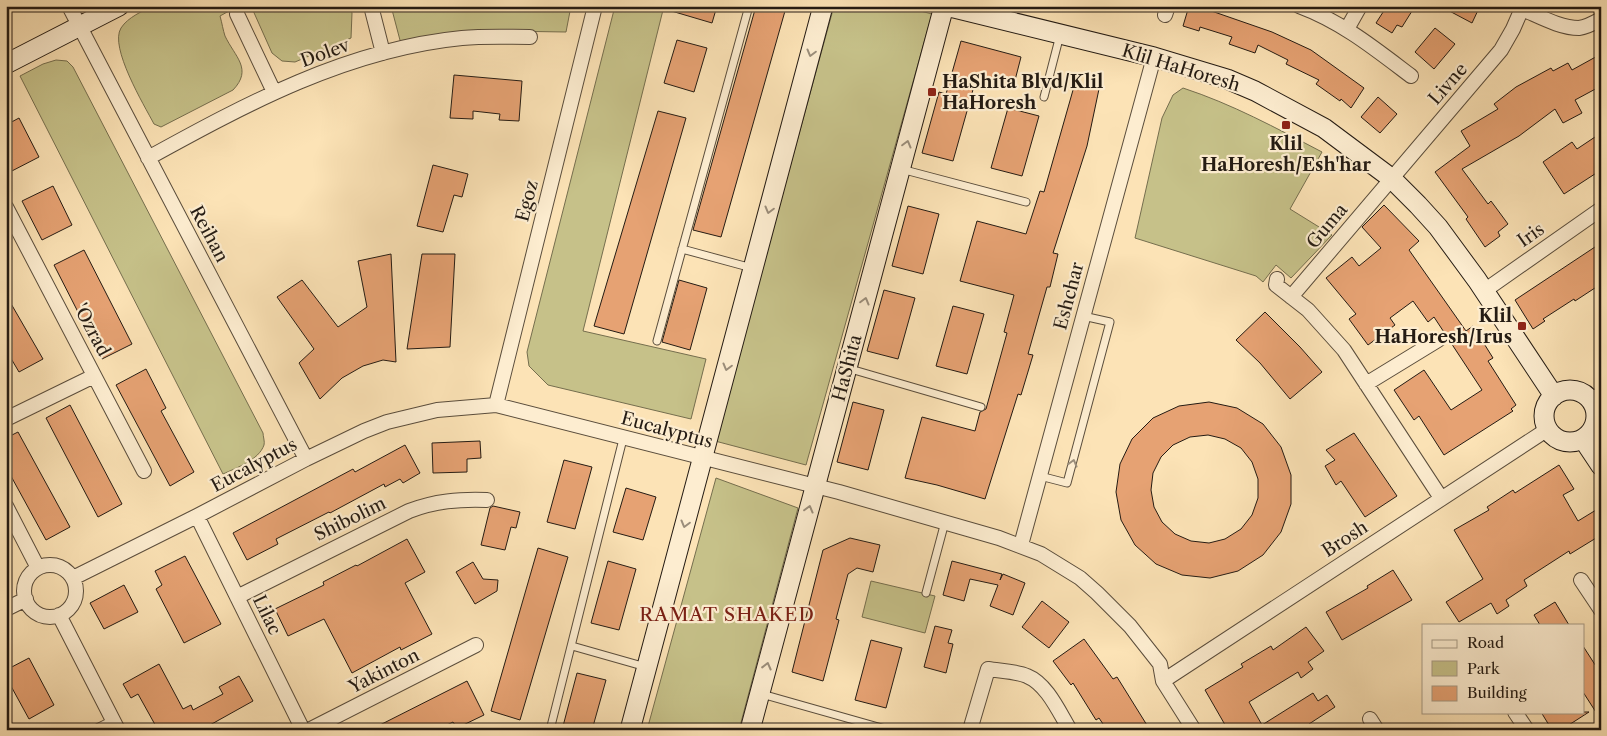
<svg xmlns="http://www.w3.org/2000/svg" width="1607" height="736" font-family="'Libre Caslon Text',serif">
<rect width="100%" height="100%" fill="#fce3b6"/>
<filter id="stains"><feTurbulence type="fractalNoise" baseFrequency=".004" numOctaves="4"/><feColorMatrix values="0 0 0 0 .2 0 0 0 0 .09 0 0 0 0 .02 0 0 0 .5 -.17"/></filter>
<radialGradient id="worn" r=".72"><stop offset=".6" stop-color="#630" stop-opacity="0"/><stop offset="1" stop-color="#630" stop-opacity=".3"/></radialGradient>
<path fill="#c6c189" stroke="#756e4e" d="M153,6H238L220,16C222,23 223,30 225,36C235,57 253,69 233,90L161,127L154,124C144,105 109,47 121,28C128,17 143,11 153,6Z
M251,6H350L352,13L351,38L295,62L282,61L272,53Z
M391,6H571L566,32L499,31L401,44Z
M615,6H664L583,331L706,359L691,419L548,385L529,366L527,352Z
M834,6H901L932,14L806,465L715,441Z
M56,60L67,61L73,67L263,433C263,436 265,442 264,445C259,460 236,468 223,474L20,76L43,64Z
M1183,88C1232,104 1276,128 1322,152L1290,209L1332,235L1291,278L1276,265L1263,282L1256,276L1135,238L1162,118L1173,95Z
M716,478L798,508L739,730H647Z
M871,581L935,596L925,633L862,617Z"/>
<path fill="#e6a273" stroke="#241b13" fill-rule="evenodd" d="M668,6H717L712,23L668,10Z
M756,6H767L785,11L721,237L693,230Z
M1189,6H1197L1272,32L1311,50L1364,88L1351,108L1341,99L1340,101L1316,84L1319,80L1286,64L1288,60L1258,45L1255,53L1229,44L1232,37L1200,27L1199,31L1183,26Z
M1387,6H1403L1412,11L1402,27L1397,25L1392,33L1376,23Z
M1440,6H1480L1472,23Z
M1435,28L1455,44L1434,69L1415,52Z
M677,40L707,48L694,92L664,83Z
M961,41L1021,57L1013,88L976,79L953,161L922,153L939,92L946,94Z
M1601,54V86L1575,100L1582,113L1563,123L1555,109L1519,136L1462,169L1488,204L1491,201L1508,224L1498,232L1500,236L1485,247L1466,219L1468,217L1435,172L1470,146L1461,131L1498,109L1494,104L1516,87L1551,68L1553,71L1568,63L1572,70Z
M454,75L522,81L519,121L499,120L500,114L473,111V119L450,118Z
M1075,83L1099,89L1087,146L1053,253L1058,254L1050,287H1047L1028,354L1033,355L1021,395L1018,394L985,499L937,485L905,478L922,417L975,431L980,412L986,409L1007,333L1004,332L1014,295L960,281L977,221L1026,234L1040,191L1044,192Z
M1378,97L1397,114L1380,133L1361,117Z
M1008,108L1039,116L1022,176L991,168Z
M658,111L686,118L624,334L594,326Z
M19,118L39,157L6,174V125Z
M1601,133V170L1564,194L1543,162L1572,142L1577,149Z
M433,165L468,174L462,197L454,195L443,232L417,226Z
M53,186L72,225L42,240L22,201Z
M1384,205L1419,241L1409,250L1466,331L1473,326L1493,358L1488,361L1516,405L1511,409L1513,411L1444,455L1419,416L1414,420L1394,390L1424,370L1451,410L1482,390L1434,317L1428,322L1413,301L1390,318L1395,325L1368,345L1349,319L1356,314L1326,278L1352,257L1359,266L1381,248L1362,227Z
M908,206L939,214L923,274L892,266Z
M1601,243V284L1575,301L1574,299L1543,319L1545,321L1533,329L1515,300Z
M84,250L132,344L102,359L54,265Z
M391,254L396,362L383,360L363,366L342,378L320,399L299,363L314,349L277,297L302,280L338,327L367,307L358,261Z
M422,254H455L450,347L407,349Z
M679,280L707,288L690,350L662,342Z
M884,290L915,298L898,359L867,351Z
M6,295L43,359L19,372L6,350Z
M953,306L984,314L967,374L936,366Z
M1265,312L1300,347L1322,372L1290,399L1260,363L1236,340Z
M146,369L166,408L161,411L194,472L170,486L116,385Z
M853,402L884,410L868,470L837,462Z
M1209,402L1237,408L1263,424L1281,447L1291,475V504L1281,532L1263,555L1238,571L1210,578L1182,575L1156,564L1135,545L1121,520L1116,492L1120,464L1132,439L1153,418L1179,406ZM1208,435L1225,439L1241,448L1252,462L1258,479V498L1252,515L1241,529L1225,539L1209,543L1191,541L1175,534L1162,522L1154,507L1151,490L1153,473L1161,457L1173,445L1190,437Z
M70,405L122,504L98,517L46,418Z
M18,432L70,527L46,540L6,467V438Z
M1354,433L1397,496L1365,517L1341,481L1336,485L1325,466L1335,460L1326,450Z
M480,441L481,458L467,459V472L433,473L432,443Z
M405,445L420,473L403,483L400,479L385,487L384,484L330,513L329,512L276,539L278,544L247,560L233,533L353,469L355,472Z
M564,460L592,467L575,529L547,522Z
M1559,465L1574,489L1563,495L1578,521L1596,510L1601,518V535L1570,554L1569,551L1524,580L1527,586L1506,600L1509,606L1497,614L1491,603L1459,622L1446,602L1483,579L1454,530L1489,510L1487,507L1513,490L1515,493Z
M626,488L656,497L643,540L613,532Z
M493,506L520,512L516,528L511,527L505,550L481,545L490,508Z
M850,538L880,545L873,572L857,568L848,574L836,619L839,620L823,681L792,672L823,550Z
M407,539L425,572L405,583L432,634L401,650L400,647L352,673L324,619L288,636L275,609L324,585L323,582L356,565L357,566Z
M538,548L568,557L520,720L491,711Z
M185,556L221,624L184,643L156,589L162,585L155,571Z
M608,561L636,569L619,630L591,623Z
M952,561L1002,574L1000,580L1003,574L1025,583L1013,615L990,606L998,585L970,579L964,601L943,595Z
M473,562L483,579L498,580L497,591L475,604L456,572Z
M1393,570L1412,600L1342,640L1326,612L1368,588L1367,586Z
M124,585L138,612L104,629L90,603Z
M1042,601L1069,622L1049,648L1022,627Z
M1555,602L1569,625H1540L1534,615Z
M935,626L952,630L948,643L953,644L946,673L924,667Z
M1306,627L1324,651L1308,662L1313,669L1301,678L1298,672L1249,702L1262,725L1313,693L1318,701L1327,695L1335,707L1309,724L1312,730H1228L1205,690L1243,667L1241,664L1271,646L1273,650Z
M1084,639L1113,679L1117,677L1150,730H1107L1099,718L1096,720L1073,683L1071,685L1053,661Z
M871,640L902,648L886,708L855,700Z
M1583,646L1601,674V720L1583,692Z
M29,658L54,705L29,719L6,677V670Z
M159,664L183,709L191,705L193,710L223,694L219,687L239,676L253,701L201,730H158L138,694L131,698L123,684Z
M577,673L606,680L592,730H562Z
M467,681L484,715L457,728L453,722L437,730H370Z
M1541,712H1589L1561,730H1552Z"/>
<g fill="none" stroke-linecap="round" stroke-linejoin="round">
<defs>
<path id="lane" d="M1044,97L1060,35
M901,169L1026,202
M682,249L752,268
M657,341L749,6
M847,368L981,407
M1040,476L1067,483L1110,322L1083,316
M926,593L945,522
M572,646L646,667
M762,694L889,730
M93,730L113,720
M550,730L623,439"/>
<path id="street" d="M69,6L306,459
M371,6L383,53
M1299,6C1342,22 1374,48 1411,76
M1522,9C1539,16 1560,28 1579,28C1587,27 1594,23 1601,19
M237,14L274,92
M1165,15L1168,6
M1347,29L1360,6
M148,158C246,104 348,49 462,38C485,36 507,37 530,37
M6,207L144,471
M1277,279L1276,285L1308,310L1344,350L1441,498
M1484,291L1601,209
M1291,297L1501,50L1513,29L1523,6
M1366,384L1438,340
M1591,400L1601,394
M496,405L595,6
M6,419L94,376
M6,506L38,568
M197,516L303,730
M1021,545L1154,57
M24 591a26 26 0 1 1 52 0a26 26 0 1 1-52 0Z
M73,578L197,516L306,459L364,431L387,422L437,410L496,405L839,492L999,538L1041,554L1080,578L1097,593L1130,626L1160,664L1163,681L1194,730
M1581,580L1601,610
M237,597L409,511C435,501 459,499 487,500
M6,609L26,599
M59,615L118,730
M1163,681L1548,429
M1515,712L1527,730
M1370,719L1377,730
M309,730L476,645
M970,730L988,669C1000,671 1016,671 1027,676C1047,684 1059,712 1070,730"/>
<path id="secondary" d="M946,6L1154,57L1227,79L1255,91L1324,128L1391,178L1418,205L1438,227L1477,280L1554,396
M6,64L119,6
M1544 416a26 26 0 1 1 52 0a26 26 0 1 1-52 0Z
M1583,439L1601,466
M630,730L823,6
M750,730L944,6"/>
</defs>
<use href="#lane" stroke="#5a4d3c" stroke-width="9"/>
<use href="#street" stroke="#5a4d3c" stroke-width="16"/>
<use href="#secondary" stroke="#241b13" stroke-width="21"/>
<use href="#lane" stroke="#fdedd0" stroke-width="7"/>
<use href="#street" stroke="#fdedd0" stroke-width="14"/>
<use href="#secondary" stroke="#fdedd0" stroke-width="19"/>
</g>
<defs><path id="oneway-chevron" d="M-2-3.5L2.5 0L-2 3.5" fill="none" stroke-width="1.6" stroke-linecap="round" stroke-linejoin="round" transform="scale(1.25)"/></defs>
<g stroke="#9b8e7b">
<use href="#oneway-chevron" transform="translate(811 53) rotate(105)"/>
<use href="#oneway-chevron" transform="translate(907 144) rotate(-75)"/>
<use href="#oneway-chevron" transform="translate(769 210) rotate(105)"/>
<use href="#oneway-chevron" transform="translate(865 301) rotate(-75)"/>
<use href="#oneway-chevron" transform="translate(727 367) rotate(105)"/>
<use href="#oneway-chevron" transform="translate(1073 463) rotate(-75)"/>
<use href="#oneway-chevron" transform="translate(809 509) rotate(-75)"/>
<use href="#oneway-chevron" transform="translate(685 524) rotate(105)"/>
<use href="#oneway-chevron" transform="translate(767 666) rotate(-76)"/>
</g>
<g fill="#8f2418" stroke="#fdedd0" stroke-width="2">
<rect x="927" y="87" width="10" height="10" rx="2.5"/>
<rect x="1281" y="120" width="10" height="10" rx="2.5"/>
<rect x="1517" y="321" width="10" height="10" rx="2.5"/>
</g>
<g text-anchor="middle" stroke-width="4.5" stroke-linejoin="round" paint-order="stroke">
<g font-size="18" fill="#241b13" stroke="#fdedd0">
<text transform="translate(325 53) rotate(-20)" y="6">Dolev</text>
<text transform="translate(1181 68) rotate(17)" y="6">Klil HaHoresh</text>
<text transform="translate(1448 84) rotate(-49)" y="6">Livne</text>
<text transform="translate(527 201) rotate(-76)" y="6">Egoz</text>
<text transform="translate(1327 226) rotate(-50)" y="6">Guma</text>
<text transform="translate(209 234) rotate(62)" y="6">Reihan</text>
<text transform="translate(1531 235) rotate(-35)" y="6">Iris</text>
<text transform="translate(1069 296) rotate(-75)" y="6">Eshchar</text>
<text transform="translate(92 330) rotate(62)" y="6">'Ozrad</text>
<text transform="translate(847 368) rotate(-75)" y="6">HaShita</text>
<text transform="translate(667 430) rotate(15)" y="6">Eucalyptus</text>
<text transform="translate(254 465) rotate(-28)" y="6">Eucalyptus</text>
<text transform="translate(350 519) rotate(-26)" y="6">Shibolim</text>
<text transform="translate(1345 539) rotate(-33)" y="6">Brosh</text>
<text transform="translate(267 615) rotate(64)" y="6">Lilac</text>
<text transform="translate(384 671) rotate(-27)" y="6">Yakinton</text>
</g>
<g font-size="18" font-weight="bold" fill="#241b13" stroke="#fdedd0" text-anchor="start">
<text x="942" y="88">HaShita Blvd/Klil<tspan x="942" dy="21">HaHoresh</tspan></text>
<text x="1286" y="150" text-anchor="middle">Klil<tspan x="1286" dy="21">HaHoresh/Esh'har</tspan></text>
<text x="1512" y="322" text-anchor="end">Klil<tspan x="1512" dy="21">HaHoresh/Irus</tspan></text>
</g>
<g font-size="19" letter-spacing="1" fill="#7a1f14" stroke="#fdedd0">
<text x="727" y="621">RAMAT SHAKED</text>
</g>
</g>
<rect width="1607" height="736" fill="none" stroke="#fce3b6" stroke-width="25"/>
<rect x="8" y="8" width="1592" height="721" fill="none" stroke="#241b13" stroke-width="2.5"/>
<rect x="12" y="12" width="1582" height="711" fill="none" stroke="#241b13"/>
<rect x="1422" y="624" width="162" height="90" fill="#fdedd0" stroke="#a69984"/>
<rect x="1432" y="640" width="25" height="8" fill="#fdedd0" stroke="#a69984"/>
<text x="1467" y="648" font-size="15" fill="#241b13">Road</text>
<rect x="1432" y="661" width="25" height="15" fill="#c6c189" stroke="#a69984"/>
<text x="1467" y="674" font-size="15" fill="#241b13">Park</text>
<rect x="1432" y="686" width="25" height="15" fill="#e6a273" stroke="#a69984"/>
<text x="1467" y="698" font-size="15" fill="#241b13">Building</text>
<rect width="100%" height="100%" filter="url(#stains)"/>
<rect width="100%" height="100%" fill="url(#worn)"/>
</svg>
